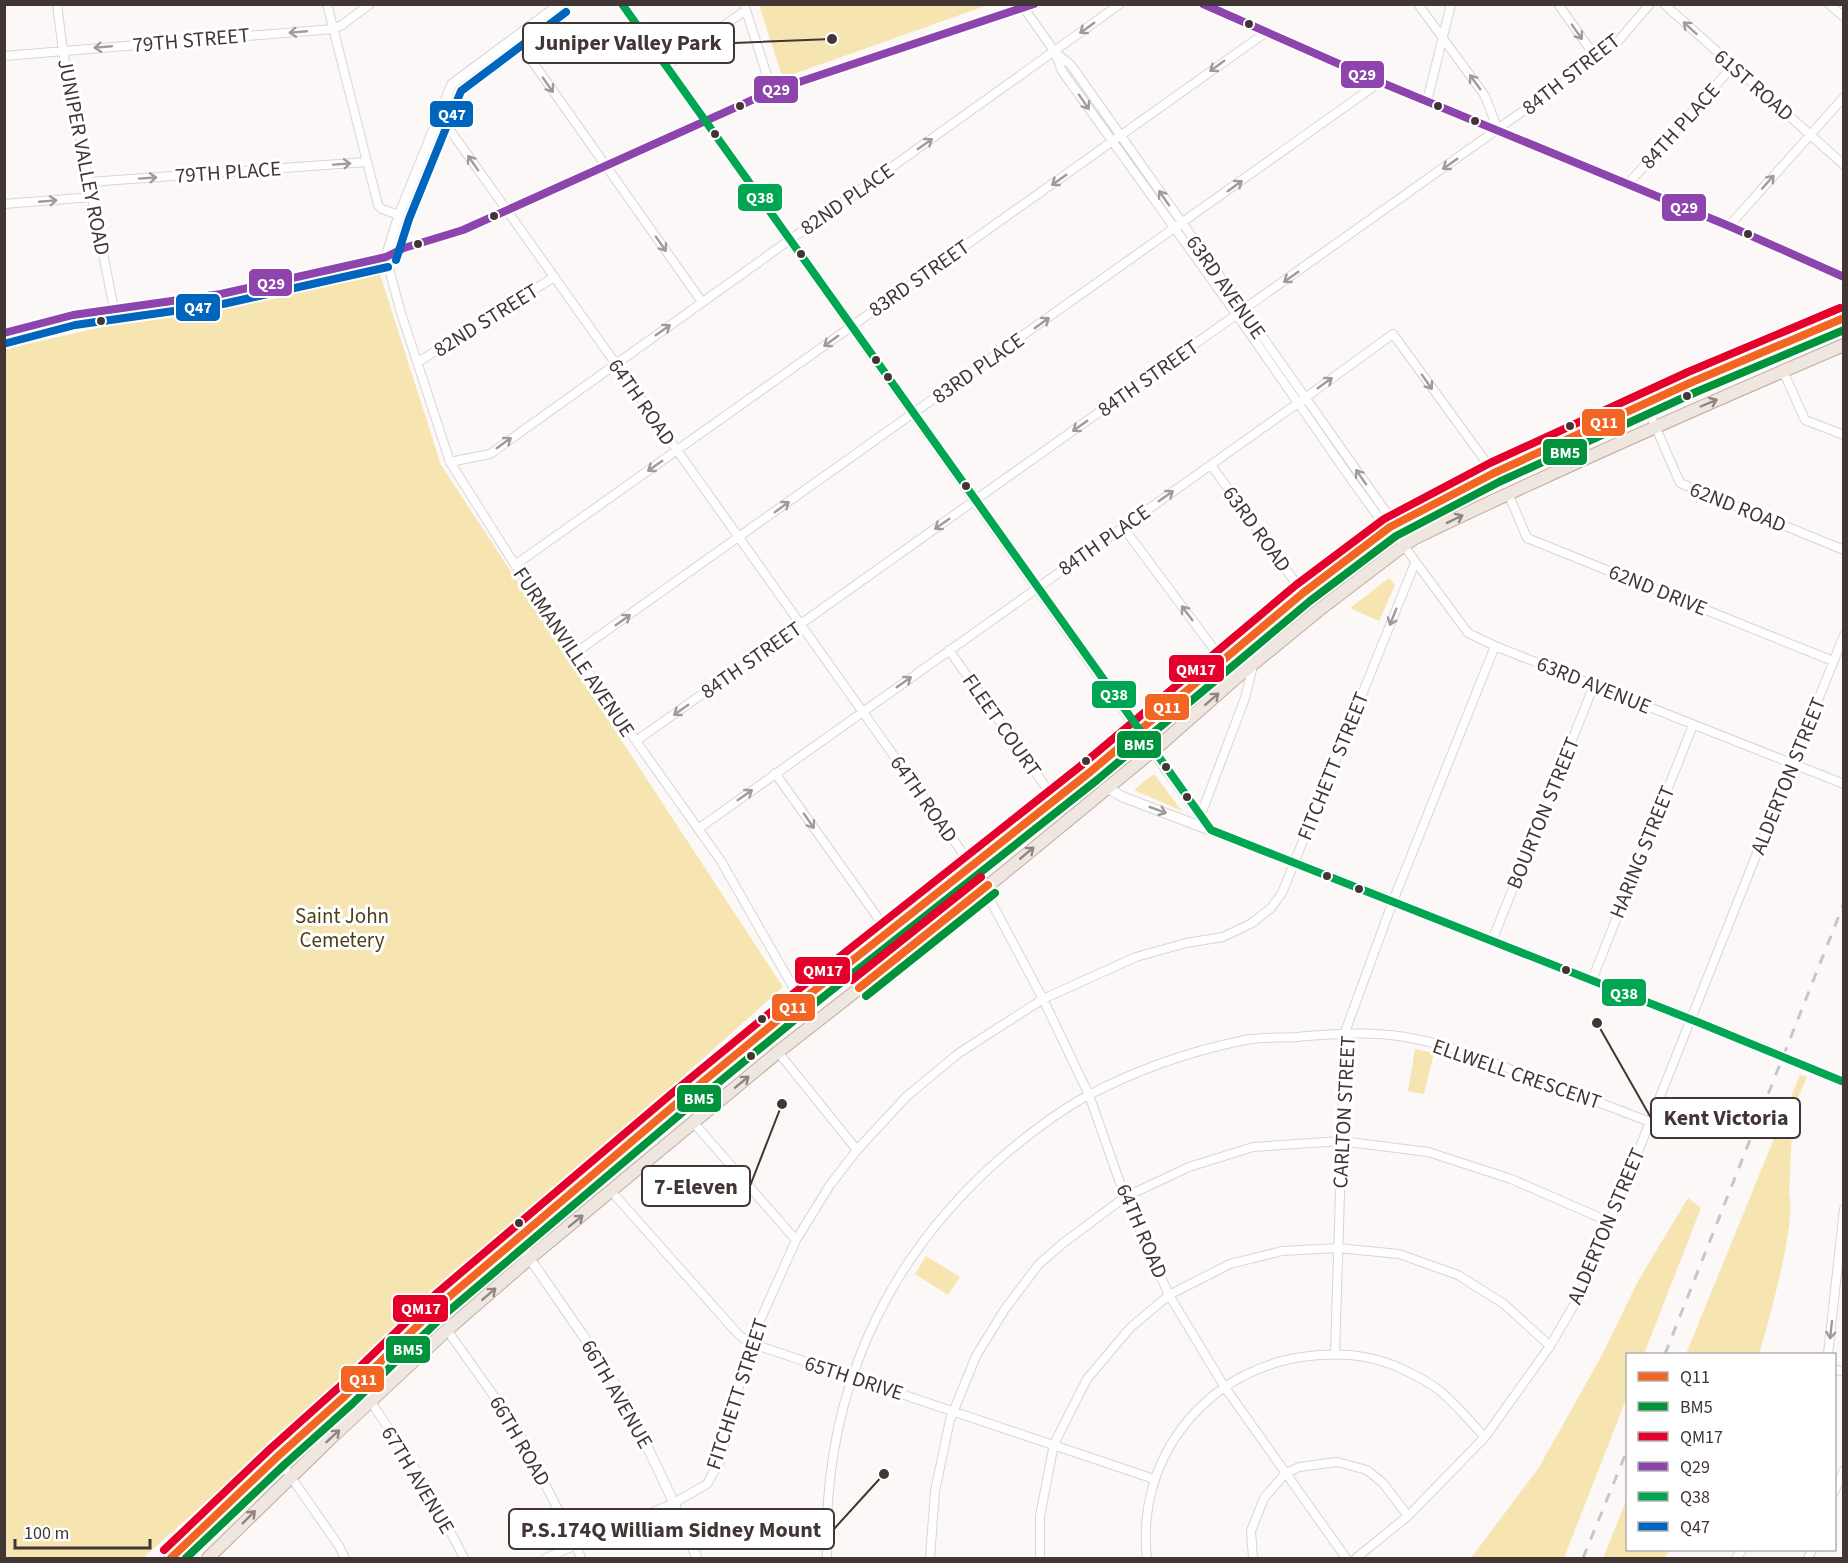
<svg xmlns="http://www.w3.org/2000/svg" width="1848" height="1563" font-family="'Source Sans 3',sans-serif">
<rect width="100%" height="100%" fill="#fcf8f8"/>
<path fill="#f6e4b1" d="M759,5V4L988,5L785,77L781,73Z
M377,265L441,465L783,987L143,1558H5V349Z
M1389,578L1395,585L1379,621L1350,608Z
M1152,775H1155L1182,811L1134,790Z
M1415,1049L1434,1053L1424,1094L1408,1091Z
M1800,1075L1807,1077L1793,1109L1789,1194C1797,1220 1768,1325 1759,1354H1686Z
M1688,1198L1701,1208L1644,1354H1628L1627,1397L1564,1558H1471L1538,1469L1602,1355L1638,1281Z
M926,1256L960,1277L948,1295L915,1274Z
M1627,1499L1628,1550H1671L1664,1558H1603Z"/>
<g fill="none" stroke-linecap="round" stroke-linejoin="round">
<path stroke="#d7d1d1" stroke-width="9" stroke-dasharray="9 4.5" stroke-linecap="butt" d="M1768,1050L1803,1065"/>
<defs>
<path id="minor" d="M57,4L63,51L114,309
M327,4L378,205L382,209L399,215
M744,4L772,91
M1021,4L1055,52L1062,71L1237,315L1353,482L1377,515L1390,527L1468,633L1495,646L1844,784
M1202,4L1380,82L1729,226L1844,277
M1418,4L1485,96L1498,130
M1558,4L1597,59
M1664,4L1844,165
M1829,4L1844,17
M515,37L702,302
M1056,53L1071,65L1386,512L1390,525
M4,56L333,29L342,25L370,4
M666,66L746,10
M1427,101L1451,4
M440,116L972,866L1043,999L1089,1095L1125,1197L1169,1295L1224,1386L1346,1558
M89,182L367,162
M1628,184L1732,67
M4,204L92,197
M1729,226L1844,97
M386,257L400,310L450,462L515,565L636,741L721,861L801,1001L816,1021
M4,333L73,315L221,294L386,257L404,248L463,230L772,91L1036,4
M418,362L554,277
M1783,371L1805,420L1844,435
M1645,403L1680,483L1844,550
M450,462L490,454L1120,4
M1211,465L1303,593
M1508,493L1527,538L1833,661
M1123,527L1222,660
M515,565L1265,33
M949,650L1055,800
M575,653L1380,82
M636,741L1613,47L1650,4
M775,773L888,932
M1200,817L1245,698L1253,666
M698,829L1298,403L1393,334L1494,473
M1492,941L1594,685
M1592,980L1693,725
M778,1052L857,1150
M693,1122L796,1240
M611,1191L738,1334L750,1343L1154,1479
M447,1330L516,1427L576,1545L581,1558
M1335,1354L1345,1032L1393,901L1495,646
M1828,1354L1844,1209
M1834,1369L1844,1372
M371,1402L427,1487L464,1558
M277,1457L339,1546L345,1558
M1834,1492L1844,1470
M546,1558L674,1503L707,1484L720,1461L750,1343L796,1240L830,1185L857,1150L907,1096L959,1053L1043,999L1136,957L1186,943L1223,937L1252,923L1271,908L1282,893L1415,563
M827,1558C822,1399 882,1261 1003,1156C1029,1134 1057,1112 1087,1096C1136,1070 1191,1051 1245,1040C1261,1037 1279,1038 1296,1037C1333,1034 1369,1031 1405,1037C1442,1043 1476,1056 1510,1069C1557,1086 1603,1104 1650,1122
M930,1558L935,1491L950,1420L976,1356L1005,1309L1039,1264L1062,1244L1125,1197L1189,1167L1253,1147L1341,1141L1428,1152L1511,1179L1610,1222
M1040,1558V1516L1054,1444L1087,1379L1130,1328L1169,1295L1230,1264L1282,1251L1338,1248L1399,1254L1458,1275L1504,1304L1550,1346
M1147,1558C1135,1452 1214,1361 1320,1355C1347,1353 1376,1357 1400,1368C1413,1374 1429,1382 1440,1391C1456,1404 1470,1422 1485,1437
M1253,1558L1251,1531L1264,1498L1285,1474L1299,1467L1337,1462L1367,1470L1383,1483L1408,1516
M1356,1558L1408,1516L1485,1437L1550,1346L1578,1298L1610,1222L1844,635
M1736,1558L1742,1550
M1808,1558L1812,1550"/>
<path id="tertiary" d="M622,4L1165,768L1211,830
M386,257L399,215L452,84L560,4
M1106,787L1123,797L1304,866L1768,1050
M1803,1065L1844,1082
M517,1240L584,1337L624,1398L674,1503L697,1558"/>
<path id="primary" d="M171,1558L277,1457L345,1396L437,1307L677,1103L801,1001L1090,772L1303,593L1390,527L1494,473L1692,382L1844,318
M208,1558L331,1438L447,1330L530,1258L778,1052L944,922L1161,744L1236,678L1319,610L1403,546L1415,538C1556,470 1699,407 1844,345"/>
</defs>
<use href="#minor" stroke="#dbd4d4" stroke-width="10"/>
<use href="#tertiary" stroke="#dbd4d4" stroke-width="11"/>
<use href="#primary" stroke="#bcada0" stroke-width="14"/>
<use href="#minor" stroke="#fffefe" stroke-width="8"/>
<use href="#tertiary" stroke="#fffefe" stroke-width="9"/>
<use href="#primary" stroke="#eee6df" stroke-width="12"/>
<path stroke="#c7c5c5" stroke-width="3" stroke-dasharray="10 10" stroke-linecap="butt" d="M1665,1354L1844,903
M1583,1558L1628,1448"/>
<defs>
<path id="bus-1" d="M859,988L988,885
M171,1558L277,1457L345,1396L437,1307L677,1103L801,1001L1090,772L1303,593L1390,527L1494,473L1692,382L1844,318"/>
<path id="bus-2" d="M866,996L995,893
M186,1558L284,1465L352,1404L444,1315L684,1111L808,1009L1097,780L1310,601L1396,536L1499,482L1696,392L1844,330"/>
<path id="bus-3" d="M852,980L981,877
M164,1550L270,1449L338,1388L430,1299L670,1095L794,993L1083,764L1296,585L1384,519L1490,463L1688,372L1840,308"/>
<path id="bus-4" d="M1203,4L1380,82L1729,226L1844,277
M4,333L73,315L221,294L386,257L404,248L463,230L772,91L1034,4"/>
<path id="bus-5" d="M622,4L1211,830L1700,1023L1844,1082"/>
<path id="bus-6" d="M396,260L409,219L461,91L566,12
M7,343L75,325L223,304L388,267"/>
</defs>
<use href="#bus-1" stroke="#fff" stroke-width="12"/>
<use href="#bus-2" stroke="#fff" stroke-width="12"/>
<use href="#bus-3" stroke="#fff" stroke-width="12"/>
<use href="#bus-4" stroke="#fff" stroke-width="12"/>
<use href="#bus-5" stroke="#fff" stroke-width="12"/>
<use href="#bus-6" stroke="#fff" stroke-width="12"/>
<use href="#bus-1" stroke="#f26522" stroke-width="8"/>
<use href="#bus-2" stroke="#00933c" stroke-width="8"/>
<use href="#bus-3" stroke="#e4002b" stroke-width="8"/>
<use href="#bus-4" stroke="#8e44ad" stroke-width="8"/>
<use href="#bus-5" stroke="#00a651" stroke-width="8"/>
<use href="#bus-6" stroke="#0065bd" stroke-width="8"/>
</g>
<defs><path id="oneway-shaft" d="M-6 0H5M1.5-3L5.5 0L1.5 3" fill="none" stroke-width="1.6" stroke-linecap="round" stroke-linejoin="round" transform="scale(1.5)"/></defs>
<g stroke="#a09a9a">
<use href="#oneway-shaft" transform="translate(1087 28) rotate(144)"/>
<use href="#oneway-shaft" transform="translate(1690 28) rotate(-138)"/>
<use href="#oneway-shaft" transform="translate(298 32) rotate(175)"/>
<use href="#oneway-shaft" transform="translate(1577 32) rotate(55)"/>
<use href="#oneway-shaft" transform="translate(103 47) rotate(175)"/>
<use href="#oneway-shaft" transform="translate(1217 66) rotate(144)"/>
<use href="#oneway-shaft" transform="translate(1475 82) rotate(-126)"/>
<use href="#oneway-shaft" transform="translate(548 85) rotate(55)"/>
<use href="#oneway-shaft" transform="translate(1084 102) rotate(55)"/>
<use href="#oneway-shaft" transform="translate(925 144) rotate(-35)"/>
<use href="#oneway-shaft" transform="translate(473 163) rotate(-125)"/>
<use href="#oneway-shaft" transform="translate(342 164) rotate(-4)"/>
<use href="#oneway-shaft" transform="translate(1450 164) rotate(145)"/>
<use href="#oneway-shaft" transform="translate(148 178) rotate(-4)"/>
<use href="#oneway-shaft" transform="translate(1059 180) rotate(145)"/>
<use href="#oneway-shaft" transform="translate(1768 182) rotate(-48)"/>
<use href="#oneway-shaft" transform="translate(1235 186) rotate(-36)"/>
<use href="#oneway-shaft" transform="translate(1164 198) rotate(-125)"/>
<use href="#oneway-shaft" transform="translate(48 201) rotate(-5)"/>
<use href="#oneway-shaft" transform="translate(661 244) rotate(55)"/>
<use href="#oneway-shaft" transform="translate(1291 277) rotate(145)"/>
<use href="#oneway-shaft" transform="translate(1042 323) rotate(-36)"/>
<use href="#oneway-shaft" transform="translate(663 330) rotate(-35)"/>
<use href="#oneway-shaft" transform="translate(831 341) rotate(144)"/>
<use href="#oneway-shaft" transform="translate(1427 382) rotate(55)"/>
<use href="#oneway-shaft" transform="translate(1325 383) rotate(-36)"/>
<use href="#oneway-shaft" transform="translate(1080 426) rotate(145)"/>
<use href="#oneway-shaft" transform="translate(504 443) rotate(-36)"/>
<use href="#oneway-shaft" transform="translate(655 466) rotate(145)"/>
<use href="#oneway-shaft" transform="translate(1361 477) rotate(-125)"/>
<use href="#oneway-shaft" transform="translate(1166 496) rotate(-35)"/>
<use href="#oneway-shaft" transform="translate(782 507) rotate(-36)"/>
<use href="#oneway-shaft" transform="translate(942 524) rotate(145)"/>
<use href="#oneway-shaft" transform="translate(1187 613) rotate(-127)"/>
<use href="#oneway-shaft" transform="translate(1393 617) rotate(112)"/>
<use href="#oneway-shaft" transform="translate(623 620) rotate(-35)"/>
<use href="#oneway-shaft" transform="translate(904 682) rotate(-35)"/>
<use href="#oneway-shaft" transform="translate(681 710) rotate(145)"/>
<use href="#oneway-shaft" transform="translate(745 795) rotate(-35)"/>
<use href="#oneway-shaft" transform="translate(1158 810) rotate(20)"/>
<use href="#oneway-shaft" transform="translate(809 821) rotate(55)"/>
<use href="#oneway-shaft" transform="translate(1831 1330) rotate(96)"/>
</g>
<g stroke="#8f8582">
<use href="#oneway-shaft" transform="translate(1709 403) rotate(-23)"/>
<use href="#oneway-shaft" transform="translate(1455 519) rotate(-26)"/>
<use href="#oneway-shaft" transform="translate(1212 699) rotate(-41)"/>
<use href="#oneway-shaft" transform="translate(1027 853) rotate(-40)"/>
<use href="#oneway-shaft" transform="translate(742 1082) rotate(-39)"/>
<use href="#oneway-shaft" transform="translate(576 1221) rotate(-39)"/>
<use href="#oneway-shaft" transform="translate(489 1294) rotate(-41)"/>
<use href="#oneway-shaft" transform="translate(333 1436) rotate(-43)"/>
<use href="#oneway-shaft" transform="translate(249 1517) rotate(-45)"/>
</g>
<g fill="#423635" stroke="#fff" stroke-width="2">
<circle cx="1249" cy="24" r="5"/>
<circle cx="740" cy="106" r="5"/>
<circle cx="1438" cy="106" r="5"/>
<circle cx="1475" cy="121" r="5"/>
<circle cx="715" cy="134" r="5"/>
<circle cx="494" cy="216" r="5"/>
<circle cx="1748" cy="234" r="5"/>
<circle cx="418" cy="244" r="5"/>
<circle cx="801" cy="254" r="5"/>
<circle cx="101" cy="321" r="5"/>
<circle cx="876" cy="360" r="5"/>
<circle cx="888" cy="377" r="5"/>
<circle cx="1687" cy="396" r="5"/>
<circle cx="1570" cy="426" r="5"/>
<circle cx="966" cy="486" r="5"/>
<circle cx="1086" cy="761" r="5"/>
<circle cx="1166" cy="767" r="5"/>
<circle cx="1187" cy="797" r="5"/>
<circle cx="1327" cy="876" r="5"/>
<circle cx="1359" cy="889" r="5"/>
<circle cx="1566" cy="970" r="5"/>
<circle cx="762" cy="1019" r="5"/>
<circle cx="751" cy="1056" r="5"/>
<circle cx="519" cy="1223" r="5"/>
</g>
<g text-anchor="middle" stroke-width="6" stroke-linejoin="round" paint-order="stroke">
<g font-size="21" fill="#423635" stroke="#fff">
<text transform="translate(191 40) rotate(-5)" y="7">79TH STREET</text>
<text transform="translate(1571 74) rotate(-38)" y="7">84TH STREET</text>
<text transform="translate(1754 85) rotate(41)" y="7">61ST ROAD</text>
<text transform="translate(1680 126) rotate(-48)" y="7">84TH PLACE</text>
<text transform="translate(84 157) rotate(79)" y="7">JUNIPER VALLEY ROAD</text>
<text transform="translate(228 172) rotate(-4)" y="7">79TH PLACE</text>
<text transform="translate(847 199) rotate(-35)" y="7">82ND PLACE</text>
<text transform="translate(919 278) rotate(-35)" y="7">83RD STREET</text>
<text transform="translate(1226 287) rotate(55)" y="7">63RD AVENUE</text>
<text transform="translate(486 320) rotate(-32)" y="7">82ND STREET</text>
<text transform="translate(978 368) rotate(-35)" y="7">83RD PLACE</text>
<text transform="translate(1148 378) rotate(-35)" y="7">84TH STREET</text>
<text transform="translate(642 402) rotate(55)" y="7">64TH ROAD</text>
<text transform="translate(1738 507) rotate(22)" y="7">62ND ROAD</text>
<text transform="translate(1257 529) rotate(54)" y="7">63RD ROAD</text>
<text transform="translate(1104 540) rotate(-35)" y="7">84TH PLACE</text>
<text transform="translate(1658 590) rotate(22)" y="7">62ND DRIVE</text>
<text transform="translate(574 652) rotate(56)" y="7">FURMANVILLE AVENUE</text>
<text transform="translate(751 660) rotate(-35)" y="7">84TH STREET</text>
<text transform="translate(1594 685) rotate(22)" y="7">63RD AVENUE</text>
<text transform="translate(1002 725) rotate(55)" y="7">FLEET COURT</text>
<text transform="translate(1333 766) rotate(-68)" y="7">FITCHETT STREET</text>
<text transform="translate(1788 776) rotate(-68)" y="7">ALDERTON STREET</text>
<text transform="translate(924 799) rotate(55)" y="7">64TH ROAD</text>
<text transform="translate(1543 813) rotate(-68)" y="7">BOURTON STREET</text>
<text transform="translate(1642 852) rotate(-68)" y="7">HARING STREET</text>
<text transform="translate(1517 1074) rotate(19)" y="7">ELLWELL CRESCENT</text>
<text transform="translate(1344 1112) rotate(-87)" y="7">CARLTON STREET</text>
<text transform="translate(1606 1226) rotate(-67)" y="7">ALDERTON STREET</text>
<text transform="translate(1142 1231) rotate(67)" y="7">64TH ROAD</text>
<text transform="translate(854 1378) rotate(18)" y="7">65TH DRIVE</text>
<text transform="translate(617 1394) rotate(60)" y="7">66TH AVENUE</text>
<text transform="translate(737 1394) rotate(-72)" y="7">FITCHETT STREET</text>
<text transform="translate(520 1441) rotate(60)" y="7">66TH ROAD</text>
<text transform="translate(418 1480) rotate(59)" y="7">67TH AVENUE</text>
</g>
<g font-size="21" fill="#4d4118" stroke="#fff">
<text x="342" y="923">Saint John<tspan x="342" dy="24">Cemetery</tspan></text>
</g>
</g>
<path fill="none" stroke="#423635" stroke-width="2" d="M832 39L734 43M1597 1023L1651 1118M782 1104L750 1186M884 1474L834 1529"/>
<g fill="#423635" stroke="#fff" stroke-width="2">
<circle cx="832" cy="39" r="6"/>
<circle cx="1597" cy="1023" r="6"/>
<circle cx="782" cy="1104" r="6"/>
<circle cx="884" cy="1474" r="6"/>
</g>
<g fill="#fff" stroke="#423635" stroke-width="2">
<rect x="523" y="23" width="211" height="40" rx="6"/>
<rect x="1651" y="1098" width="149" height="40" rx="6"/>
<rect x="642" y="1166" width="108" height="40" rx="6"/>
<rect x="509" y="1509" width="325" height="40" rx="6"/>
</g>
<g font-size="22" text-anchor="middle" font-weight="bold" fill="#423635">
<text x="628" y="50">Juniper Valley Park</text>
<text x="1726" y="1125">Kent Victoria</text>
<text x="696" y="1194">7-Eleven</text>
<text x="671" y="1537">P.S.174Q William Sidney Mount</text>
</g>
<g stroke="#fff" stroke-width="2">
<rect x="1340" y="60" width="45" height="29" rx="6" fill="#8e44ad"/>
<rect x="753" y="75" width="46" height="29" rx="6" fill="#8e44ad"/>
<rect x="429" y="100" width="45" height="28" rx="6" fill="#0065bd"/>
<rect x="737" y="183" width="46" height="29" rx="6" fill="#00a651"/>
<rect x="1661" y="193" width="46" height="29" rx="6" fill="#8e44ad"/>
<rect x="248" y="268" width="45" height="29" rx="6" fill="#8e44ad"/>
<rect x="175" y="293" width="46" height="29" rx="6" fill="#0065bd"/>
<rect x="1581" y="408" width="45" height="29" rx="6" fill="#f26522"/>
<rect x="1542" y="438" width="46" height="28" rx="6" fill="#00933c"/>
<rect x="1168" y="654" width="57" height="29" rx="6" fill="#e4002b"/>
<rect x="1091" y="680" width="46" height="29" rx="6" fill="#00a651"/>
<rect x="1144" y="693" width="46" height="28" rx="6" fill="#f26522"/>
<rect x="1116" y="730" width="46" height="29" rx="6" fill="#00933c"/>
<rect x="794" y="956" width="57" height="29" rx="6" fill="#e4002b"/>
<rect x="1601" y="978" width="46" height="29" rx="6" fill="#00a651"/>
<rect x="771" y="993" width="45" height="29" rx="6" fill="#f26522"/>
<rect x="676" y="1084" width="46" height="29" rx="6" fill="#00933c"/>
<rect x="392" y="1294" width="57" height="29" rx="6" fill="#e4002b"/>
<rect x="385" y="1335" width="46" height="29" rx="6" fill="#00933c"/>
<rect x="340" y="1365" width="45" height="28" rx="6" fill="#f26522"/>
</g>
<g font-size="16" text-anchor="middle" font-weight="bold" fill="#fff">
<text x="1362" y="80">Q29</text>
<text x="776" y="95">Q29</text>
<text x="452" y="120">Q47</text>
<text x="760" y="203">Q38</text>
<text x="1684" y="213">Q29</text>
<text x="271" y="289">Q29</text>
<text x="198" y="313">Q47</text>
<text x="1604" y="428">Q11</text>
<text x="1565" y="458">BM5</text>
<text x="1196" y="675">QM17</text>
<text x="1114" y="700">Q38</text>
<text x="1167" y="713">Q11</text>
<text x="1139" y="750">BM5</text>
<text x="823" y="976">QM17</text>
<text x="1624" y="999">Q38</text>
<text x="793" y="1013">Q11</text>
<text x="699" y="1104">BM5</text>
<text x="421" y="1314">QM17</text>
<text x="408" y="1355">BM5</text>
<text x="363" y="1385">Q11</text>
</g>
<rect width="1848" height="1563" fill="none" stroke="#423635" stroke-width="12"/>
<rect x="1626" y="1353" width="210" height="198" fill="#ffffff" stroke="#b3afae" stroke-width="1.5"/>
<rect x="1638" y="1372" width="30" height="9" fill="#f26522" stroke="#b3afae" stroke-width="1.5"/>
<text x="1680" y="1383" font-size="18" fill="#423635">Q11</text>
<rect x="1638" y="1402" width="30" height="9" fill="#00933c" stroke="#b3afae" stroke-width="1.5"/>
<text x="1680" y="1413" font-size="18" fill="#423635">BM5</text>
<rect x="1638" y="1432" width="30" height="9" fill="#e4002b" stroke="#b3afae" stroke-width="1.5"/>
<text x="1680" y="1443" font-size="18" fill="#423635">QM17</text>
<rect x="1638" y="1462" width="30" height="9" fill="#8e44ad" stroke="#b3afae" stroke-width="1.5"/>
<text x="1680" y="1473" font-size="18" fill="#423635">Q29</text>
<rect x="1638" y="1492" width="30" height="9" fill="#00a651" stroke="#b3afae" stroke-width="1.5"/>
<text x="1680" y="1503" font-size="18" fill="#423635">Q38</text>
<rect x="1638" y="1522" width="30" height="9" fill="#0065bd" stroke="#b3afae" stroke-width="1.5"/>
<text x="1680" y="1533" font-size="18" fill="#423635">Q47</text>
<path d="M15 1539v9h135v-9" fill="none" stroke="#423635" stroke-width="3"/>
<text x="24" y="1539" font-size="18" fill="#423635" stroke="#ffffff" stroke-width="4.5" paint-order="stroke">100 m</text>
</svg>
